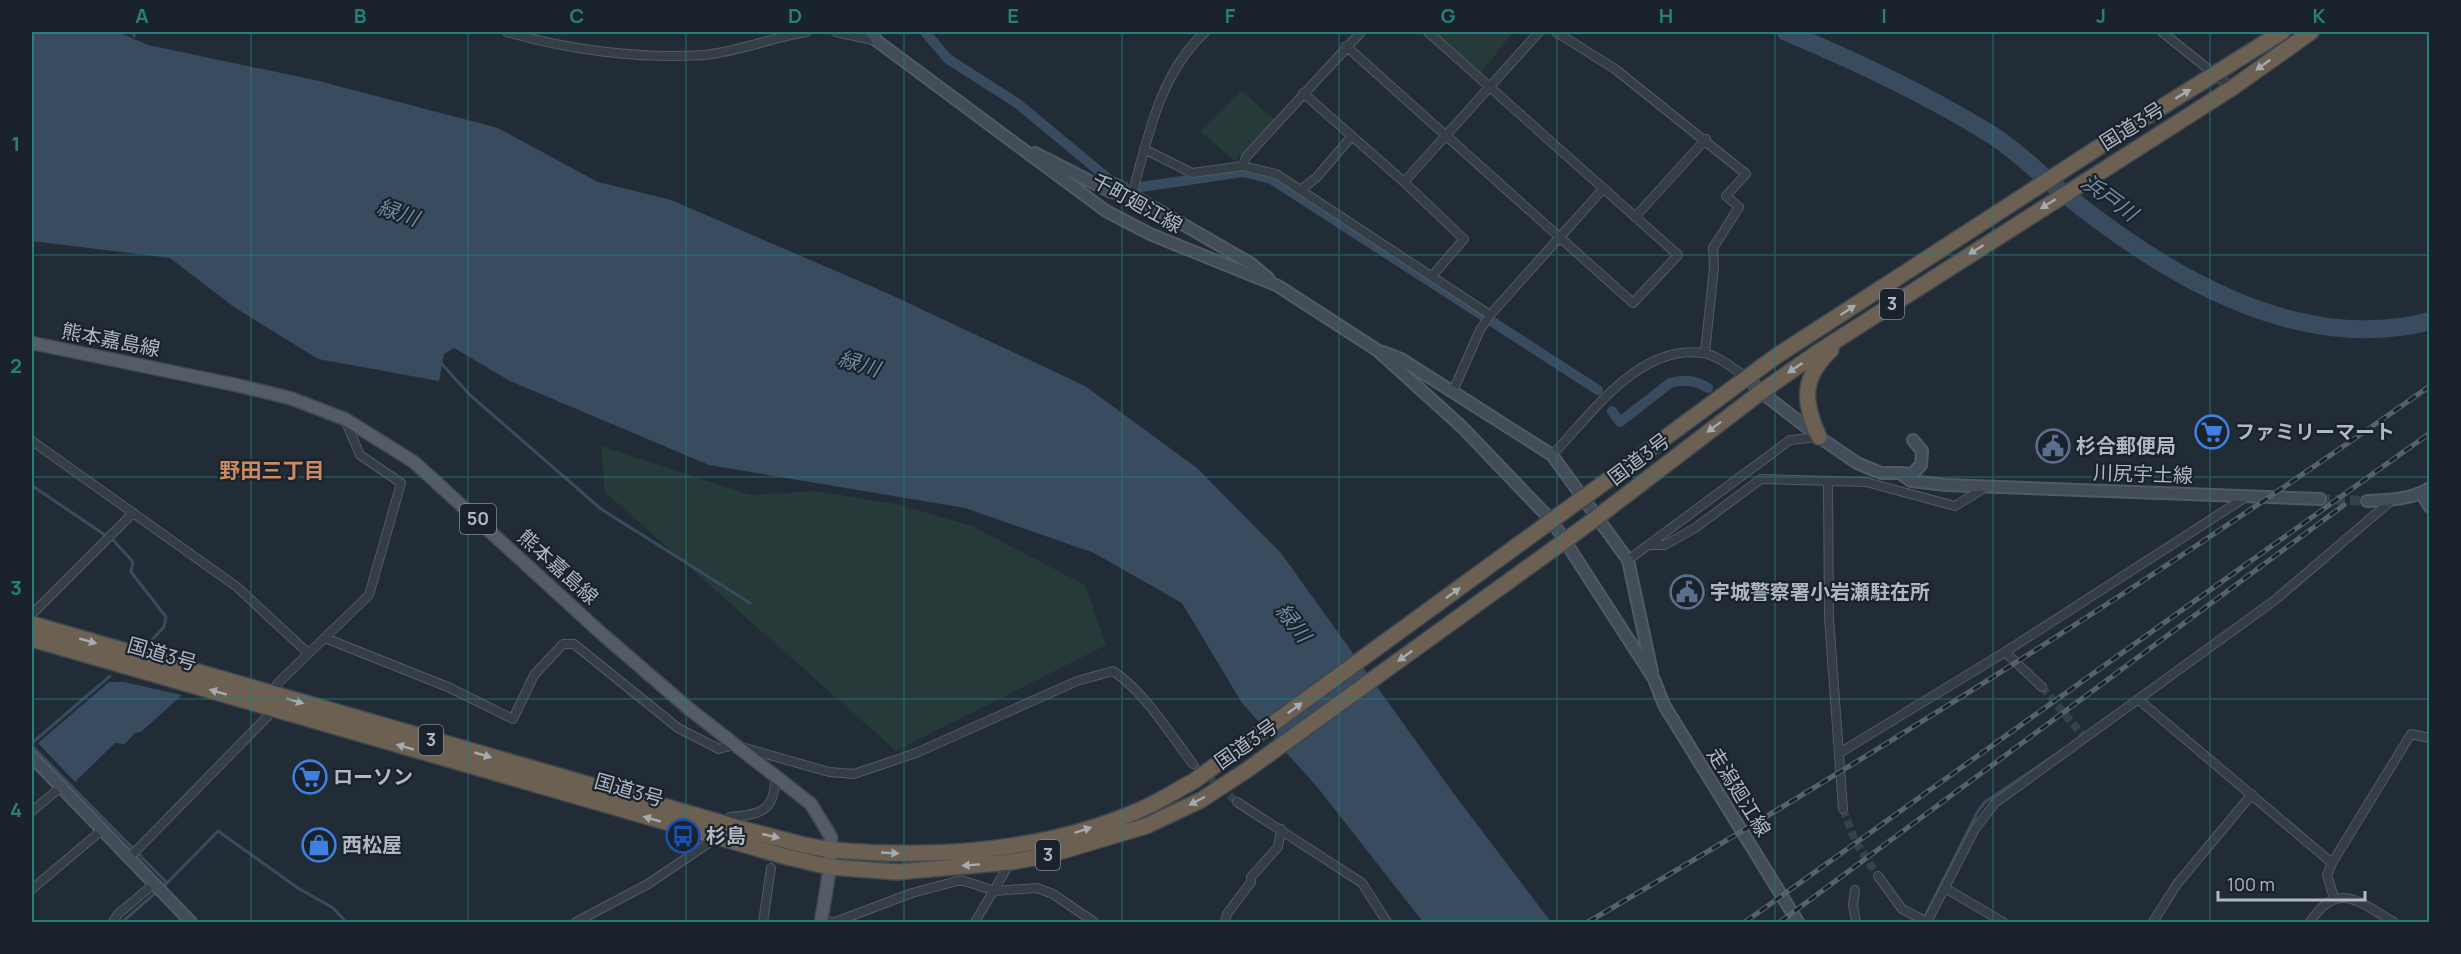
<svg xmlns="http://www.w3.org/2000/svg" width="2461" height="954" font-family="Manrope,'Noto Sans JP',sans-serif">
<rect width="100%" height="100%" fill="#222c36"/>
<path fill="#263a39" d="M1433,32H1513L1480,74Z
M1241,91L1274,119L1235,161L1200,131Z
M601,446L750,495L814,491L897,504L972,526L1085,585L1106,645L896,751L605,492Z"/>
<path fill="#384b5f" d="M32,32H118L148,45L315,80L498,128L598,182L671,200L887,293L1085,386L1197,468L1281,553L1454,794L1551,922H1423L1318,788L1242,703L1182,603L1094,553L965,508L709,465L510,381L454,348L444,354L439,381L318,359L234,307L170,258L32,241Z
M109,682H124L182,695L141,732L135,733L125,744L115,743L75,782L38,743Z"/>
<g fill="none" stroke-linecap="round" stroke-linejoin="round">
<path stroke="#384b5f" stroke-width="3" d="M134,36V32
M440,362L470,395L601,509L750,603
M32,489L34,487L114,541L133,562L131,572L166,617L164,627L149,643
M32,743L110,676
M32,746L167,883L218,831L298,888L333,908L346,922
M1924,918L1978,811L1985,802L2055,755
M122,922L167,883"/>
<path stroke="#384b5f" stroke-width="10" d="M925,32L948,59L1017,103L1110,180L1124,186
M1141,187L1243,172L1271,179L1598,390
M1612,411L1620,422L1670,383C1685,379 1695,380 1708,388"/>
<path stroke="#384b5f" stroke-width="18" d="M1786,32C1858,62 1926,94 1992,135C2019,152 2041,176 2066,195C2164,274 2298,356 2430,321"/>
<path stroke="#37414b" stroke-width="8" stroke-dasharray="8 4" stroke-linecap="butt" d="M2042,687L2085,738
M1193,764L1237,802
M1843,809L1855,841L1878,876"/>
<path stroke="#37414b" stroke-width="10" stroke-dasharray="10 5" stroke-linecap="butt" d="M2320,499L2367,501"/>
<defs>
<path id="street" d="M507,32C569,50 639,59 703,55C739,52 772,37 807,32
M836,32L877,41
M1556,32L1615,69L1746,174L1726,196L1739,207L1713,248L1714,267L1705,353
M2162,32L2232,88
M1346,46L1633,303L1678,255L1428,32
M1303,93L1404,182L1464,239L1433,275
M1144,149L1192,173L1243,166L1276,174L1490,315
M1243,166L1246,157L1361,32
M1404,182L1539,32
M1300,190L1316,178L1352,136
M1132,195C1148,137 1159,75 1205,32
M1635,217L1706,139
M1453,391L1480,330L1490,315L1603,189
M32,441L237,587L308,653
M1552,455C1592,414 1638,344 1703,353C1718,355 1735,370 1747,378
M1828,483L1829,618L1843,809
M1650,545H1665L1695,528L1761,479L1866,482L1955,506L1986,487
M1628,560L1790,440L1819,437
M32,614L132,514
M325,638L448,687L513,719L534,675L563,644H574L678,728L719,749L734,745L829,772L854,774L916,753L1077,681L1113,671C1146,693 1169,733 1193,764
M2005,652L2042,687
M271,694L278,683L369,595L401,483L360,455L346,422
M2139,700L2332,863
M1841,752L2005,652L2246,497
M1237,802L1362,883L1387,922
M32,811L61,787
M723,825L730,817C760,815 776,811 775,776
M129,858L267,717L269,706
M1878,876L1902,909L1927,922
M1945,888L2003,922
M32,889L102,830
M1855,890L1853,905L1856,922
M2334,898L2327,875L2332,863L2411,734L2430,738
M823,921L835,922L912,893L961,880L995,891L1037,888L1053,894L1094,922
M113,922L118,914L154,884
M576,922L648,884L716,838
M763,922L771,868
M975,922L1010,863
M1225,922L1227,914L1251,882V877L1278,847L1281,829
M1927,922L1975,829L1995,803L2275,600L2392,500
M2153,922L2177,884L2252,794
M2310,922C2338,879 2360,903 2394,922"/>
<path id="secondary" d="M871,32L877,41L1106,211L1150,234L1278,286L1377,350L1462,427L1552,521L1654,679L1664,705L1798,922
M1035,153L1111,192L1132,195L1250,263L1268,278
M1383,352L1401,359L1552,455L1628,560L1652,672
M1747,378L1761,392L1819,437L1857,463L1881,473H1900L1911,481L1946,485L2320,499
M1900,473L1912,474L1921,465L1922,451L1913,440
M2421,493L2430,507
M2367,501C2388,500 2411,500 2430,488
M32,757L191,922"/>
<path id="primary" d="M32,343L236,385L290,398L345,419L414,462L601,633L688,708L811,804L831,837L830,867L821,922"/>
<path id="highway" d="M1819,437C1803,402 1801,378 1831,350
M1590,493L1775,357L2133,125L2282,32
M1604,512L1761,392L1818,352L2232,88L2311,32
M32,624L750,831C777,837 807,848 834,850C936,859 1048,851 1142,809C1160,801 1177,790 1194,781L1573,505
M32,639L787,857L830,867L897,872L1011,862L1049,855L1146,826L1201,800L1247,770L1588,524"/>
</defs>
<use href="#street" stroke="#525b64" stroke-width="10"/>
<use href="#secondary" stroke="#525b64" stroke-width="14"/>
<use href="#primary" stroke="#414953" stroke-width="15"/>
<use href="#highway" stroke="#3f4851" stroke-width="18"/>
<use href="#street" stroke="#353d47" stroke-width="8"/>
<use href="#secondary" stroke="#434d59" stroke-width="10"/>
<use href="#primary" stroke="#535c67" stroke-width="12"/>
<use href="#highway" stroke="#6c6052" stroke-width="15"/>
<defs>
<path id="rail" d="M1588,922C1875,755 2158,578 2430,386
M1745,922L2430,433
M1780,922L2344,505"/>
</defs>
<use href="#rail" stroke="#57626e" stroke-width="5"/>
<use href="#rail" stroke="#1a222b" stroke-width="3" stroke-dasharray="9" stroke-linecap="butt"/>
<defs>
<path id="highway-bridge" d="M1573,505L1590,493
M1588,524L1604,512"/>
</defs>
<use href="#highway-bridge" stroke="#3f4851" stroke-width="18" stroke-linecap="butt"/>
<use href="#highway-bridge" stroke="#6c6052" stroke-width="15"/>
</g>
<defs><path id="oneway-solid" d="M-6-.8H1V-3.2L6.5 0L1 3.2V.8H-6Z" transform="scale(1.5)"/></defs>
<g fill="#a5abb2">
<use href="#oneway-solid" transform="translate(2263 65) rotate(144)"/>
<use href="#oneway-solid" transform="translate(2183 94) rotate(-31)"/>
<use href="#oneway-solid" transform="translate(2048 204) rotate(148)"/>
<use href="#oneway-solid" transform="translate(1976 250) rotate(147)"/>
<use href="#oneway-solid" transform="translate(1848 310) rotate(-33)"/>
<use href="#oneway-solid" transform="translate(1795 368) rotate(146)"/>
<use href="#oneway-solid" transform="translate(1714 427) rotate(143)"/>
<use href="#oneway-solid" transform="translate(1453 593) rotate(-36)"/>
<use href="#oneway-solid" transform="translate(88 641) rotate(16)"/>
<use href="#oneway-solid" transform="translate(1405 656) rotate(144)"/>
<use href="#oneway-solid" transform="translate(218 692) rotate(-164)"/>
<use href="#oneway-solid" transform="translate(295 701) rotate(17)"/>
<use href="#oneway-solid" transform="translate(1295 708) rotate(-36)"/>
<use href="#oneway-solid" transform="translate(405 747) rotate(-164)"/>
<use href="#oneway-solid" transform="translate(483 755) rotate(16)"/>
<use href="#oneway-solid" transform="translate(1197 801) rotate(152)"/>
<use href="#oneway-solid" transform="translate(652 819) rotate(-164)"/>
<use href="#oneway-solid" transform="translate(1083 830) rotate(-18)"/>
<use href="#oneway-solid" transform="translate(771 836) rotate(13)"/>
<use href="#oneway-solid" transform="translate(890 853) rotate(3)"/>
<use href="#oneway-solid" transform="translate(971 865) rotate(176)"/>
</g>
<path fill="none" stroke="#27807b" stroke-width="1.5" stroke-opacity="0.55" d="M251,32V922M468,32V922M686,32V922M904,32V922M1122,32V922M1339,32V922M1557,32V922M1775,32V922M1993,32V922M2210,32V922M32,255H2430M32,477H2430M32,699H2430"/>
<defs>
<symbol id="supermarket-ring" viewBox="-11 -11 22 22"><circle r="9.5" fill="#1a222b" stroke="#3f7fe0" stroke-width="1.5"/><path d="M-6-5.5h2.5l.6 2H6L4.5 2H-2.5L-4.4-4H-6ZM-1.5 3.2a1.3 1.3 0 1 0 .1 0ZM3 3.2a1.3 1.3 0 1 0 .1 0Z" fill="#3f7fe0"/></symbol>
<symbol id="civic-ring" viewBox="-11 -11 22 22"><circle r="9.5" fill="#1a222b" stroke="#5c6f8a" stroke-width="1.5"/><path d="M-.6-6.5H3V-4.5H.6V-3L4-1V1h2V6H-6V1h2V-1L-.6-3ZM-1.2 2.5V6h2.4V2.5Z" fill="#5c6f8a"/></symbol>
<symbol id="bus-ring" viewBox="-11 -11 22 22"><circle r="9.5" fill="#1a222b" stroke="#1a4fb4" stroke-width="1.5"/><path d="M-5-6H5V4H4V6H2V4H-2V6H-4V4H-5ZM-3.5-4V0h7V-4ZM-3.5 1.2v1.5H-2V1.2ZM2 1.2v1.5H3.5V1.2Z" fill="#1a4fb4"/></symbol>
<symbol id="shop-ring" viewBox="-11 -11 22 22"><circle r="9.5" fill="#1a222b" stroke="#3f7fe0" stroke-width="1.5"/><path d="M-5-2.5h2.3a2.7 3.5 0 0 1 5.4 0H5L5.5 6h-11ZM-1.5-2.5h3a1.5 2.3 0 0 0-3 0Z" fill="#3f7fe0"/></symbol>
</defs>
<g fill-rule="evenodd">
<use href="#supermarket-ring" x="2193" y="413" width="38" height="38"/>
<use href="#civic-ring" x="2034" y="427" width="38" height="38"/>
<use href="#civic-ring" x="1668" y="573" width="38" height="38"/>
<use href="#supermarket-ring" x="291" y="758" width="38" height="38"/>
<use href="#bus-ring" x="664" y="817" width="38" height="38"/>
<use href="#shop-ring" x="300" y="826" width="38" height="38"/>
</g>
<g text-anchor="middle" stroke-width="4.5" stroke-linejoin="round" paint-order="stroke">
<g fill="#1a222b" stroke="#828b95" stroke-width="1.5">
<rect x="1880" y="289" width="24" height="30" rx="4.5"/>
<rect x="460" y="504" width="36" height="30" rx="4.5"/>
<rect x="419" y="725" width="24" height="30" rx="4.5"/>
<rect x="1036" y="840" width="24" height="30" rx="4.5"/>
</g>
<g font-size="18" font-weight="bold" fill="#afb8c3">
<text x="1892" y="310">3</text>
<text x="478" y="525">50</text>
<text x="431" y="746">3</text>
<text x="1048" y="861">3</text>
</g>
<g font-size="20" fill="#afb8c3" stroke="#1a222b">
<text transform="translate(2132 126) rotate(-32)" y="7">国道3号</text>
<text transform="translate(1137 203) rotate(29)" y="7">千町廻江線</text>
<text transform="translate(111 340) rotate(11)" y="7">熊本嘉島線</text>
<text transform="translate(1639 459) rotate(-37)" y="7">国道3号</text>
<text transform="translate(2143 474) rotate(2)" y="7">川尻宇土線</text>
<text transform="translate(558 567) rotate(42)" y="7">熊本嘉島線</text>
<text transform="translate(162 654) rotate(16)" y="7">国道3号</text>
<text transform="translate(1246 744) rotate(-35)" y="7">国道3号</text>
<text transform="translate(629 790) rotate(16)" y="7">国道3号</text>
<text transform="translate(1739 792) rotate(58)" y="7">走潟廻江線</text>
</g>
<g font-size="20" font-weight="bold" fill="#afb8c3" stroke="#1a222b" text-anchor="start">
<text x="2235" y="439">ファミリーマート</text>
<text x="2076" y="453">杉合郵便局</text>
<text x="1710" y="599">宇城警察署小岩瀬駐在所</text>
<text x="333" y="784">ローソン</text>
<text x="706" y="843">杉島</text>
<text x="342" y="852">西松屋</text>
</g>
<g font-size="21" font-style="italic" fill="#718ba5" stroke="#1a222b">
<text transform="translate(2109 198) rotate(36)" y="7">浜戸川</text>
<text transform="translate(398 213) rotate(19)" y="7">緑川</text>
<text transform="translate(859 364) rotate(17)" y="7">緑川</text>
<text transform="translate(1293 623) rotate(52)" y="7">緑川</text>
</g>
<g font-size="21" font-weight="bold" fill="#cc8962" stroke="#1a222b">
<text x="272" y="478">野田三丁目</text>
</g>
</g>
<rect width="2461" height="954" fill="none" stroke="#1a222b" stroke-width="66"/>
<path d="M2218 891v9h147v-9" fill="none" stroke="#afb8c3" stroke-width="3"/>
<text x="2227" y="891" font-size="18" fill="#afb8c3" stroke="#1a222b" stroke-width="4.5" paint-order="stroke">100 m</text>
<rect x="33" y="33" width="2395" height="888" fill="none" stroke="#27807b" stroke-width="2"/>
<g font-size="20" text-anchor="middle" font-weight="bold" fill="#27807b">
<text x="142" y="23">A</text>
<text x="360" y="23">B</text>
<text x="577" y="23">C</text>
<text x="795" y="23">D</text>
<text x="1013" y="23">E</text>
<text x="1230" y="23">F</text>
<text x="1448" y="23">G</text>
<text x="1666" y="23">H</text>
<text x="1884" y="23">I</text>
<text x="2101" y="23">J</text>
<text x="2319" y="23">K</text>
<text x="16" y="151">1</text>
<text x="16" y="373">2</text>
<text x="16" y="595">3</text>
<text x="16" y="817">4</text>
</g>
</svg>
